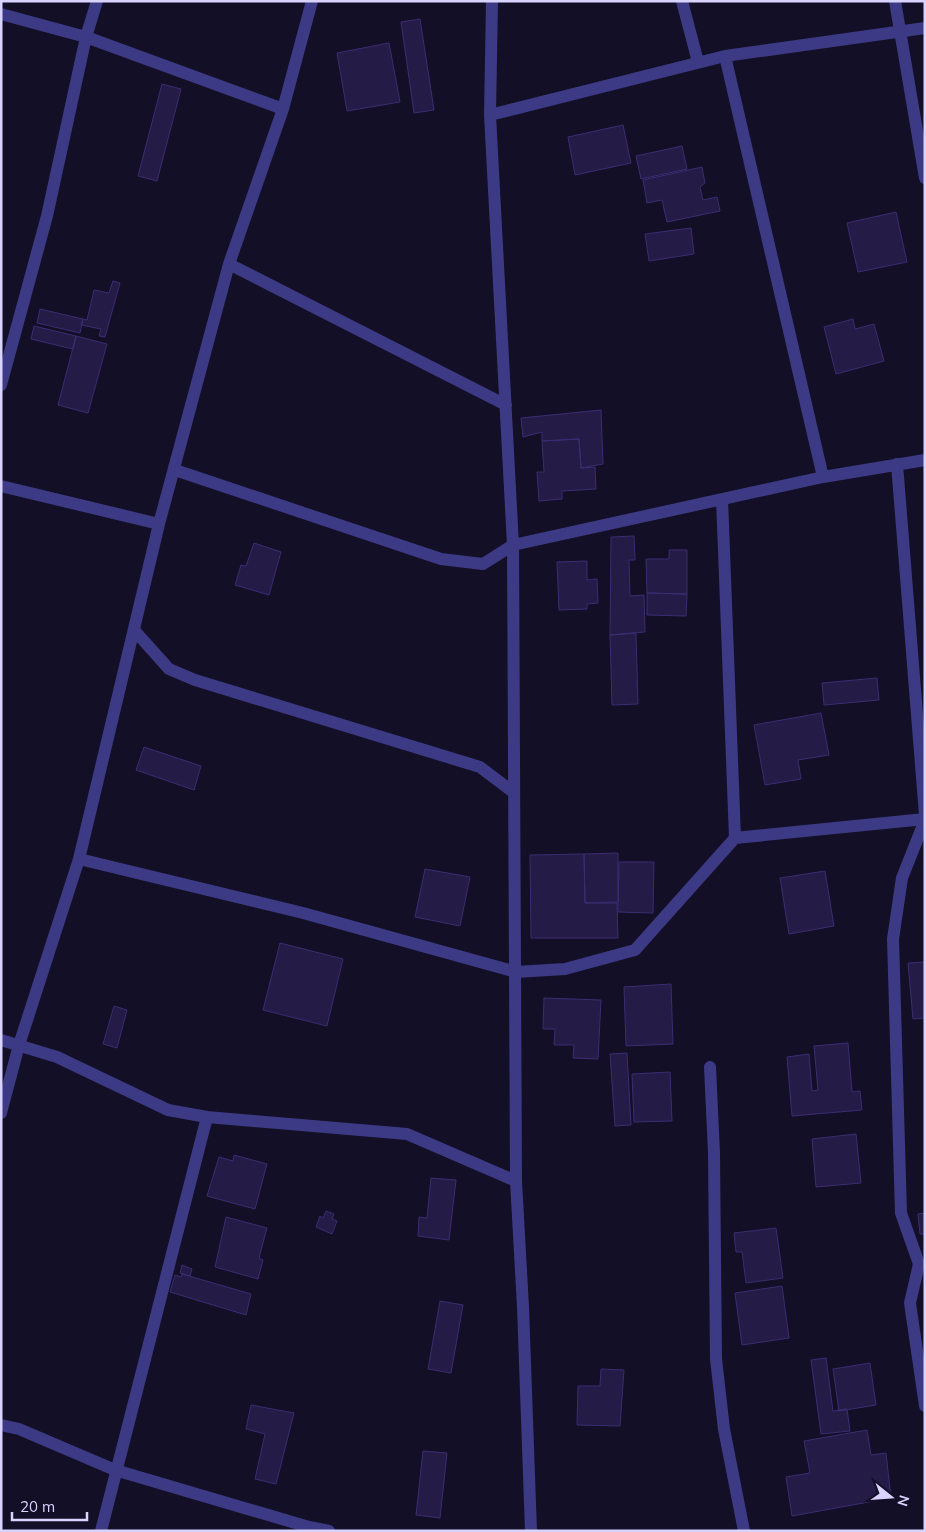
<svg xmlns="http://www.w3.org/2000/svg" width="926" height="1532" font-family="Mulish,sans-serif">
<rect width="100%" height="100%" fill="#130f26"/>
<path fill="#241b47" stroke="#3b2d73" d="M420,19L434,110L414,113L401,22Z
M389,43L400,102L347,111L337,53Z
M162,84L181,89L157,181L138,176Z
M623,125L631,163L575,175L568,137Z
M682,146L687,169L641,179L636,156Z
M702,167L705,183L700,187L703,200L717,197L720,211L667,222L662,200L647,203L643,180Z
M896,212L907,262L858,272L847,223Z
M691,228L694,254L649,261L645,234Z
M113,281L120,283L105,337L99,336L101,329L81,325L83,319L87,320L94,290L109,293Z
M40,309L83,319L80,333L37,323Z
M853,319L855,329L874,324L884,361L836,374L824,327Z
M34,326L76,336L73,349L31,339Z
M76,336L107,344L88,413L58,405Z
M601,410L603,464L581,468L579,439L542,441V432L523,437L521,418Z
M579,439L581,468L595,467L596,489L562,491V499L539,501L537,472H544L542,441Z
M634,536L635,560H629L630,596L644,595L645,632L610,635L611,537Z
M254,543L281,552L269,595L235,585L241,565L246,566Z
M669,550H687V594L647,593L646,559H669Z
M587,561V580L597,579L598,603L587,604V609L559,610L557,562Z
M647,593L687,594L686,616L647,615Z
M636,633L638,704L612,705L610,635Z
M877,678L879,700L824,705L822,683Z
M821,713L829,755L798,760L801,779L765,785L754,725Z
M144,747L201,766L194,790L136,770Z
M618,853V902L585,903L584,854Z
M584,854L585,903H617L618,938H531L530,855Z
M619,862H654L653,913L618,912Z
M425,869L470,877L460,926L415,917Z
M825,871L834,926L789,934L780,878Z
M280,943L343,959L327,1026L263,1010Z
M925,962V1018L913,1019L908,963Z
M671,984L673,1044L626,1046L624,987Z
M544,998L601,1000L598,1059L573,1058L574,1045H554L555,1029H543Z
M114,1006L127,1010L117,1048L103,1044Z
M848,1043L852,1092L860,1091L862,1110L792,1116L787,1057L809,1054L812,1091L818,1090L814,1046Z
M627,1053L631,1125L615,1126L610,1054Z
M670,1072L672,1121L634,1122L632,1074Z
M856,1134L861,1183L816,1187L812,1139Z
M234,1155L267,1164L255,1209L207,1196L219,1157L233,1161Z
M431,1178L456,1180L449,1240L418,1236L419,1217L427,1218Z
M326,1211L334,1214L332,1219L337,1221L332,1234L316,1227L320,1216L323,1218Z
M925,1213V1234H920L918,1214Z
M226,1217L267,1228L259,1258L263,1260L258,1279L215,1267Z
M776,1228L783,1278L746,1283L742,1252H736L734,1233Z
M182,1265L192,1269L190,1276L180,1273Z
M182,1274L251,1294L246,1315L170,1292L175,1275L181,1277Z
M782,1286L789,1338L742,1345L735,1293Z
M440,1301L463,1305L451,1373L428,1369Z
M826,1358L833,1411L847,1409L850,1431L821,1434L811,1360Z
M870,1363L876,1405L839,1411L833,1369Z
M601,1369L624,1370L620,1426L577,1425L578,1386H600Z
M251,1405L294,1413L276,1484L255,1479L265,1434L246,1429Z
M867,1430L871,1455L886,1453L891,1498L792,1516L786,1477L810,1473L804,1441Z
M423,1451L447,1453L440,1518L416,1515Z"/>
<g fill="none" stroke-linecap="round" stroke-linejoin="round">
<path stroke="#3d3a85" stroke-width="12" d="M492,1L490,115L513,545L516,1181L523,1307L531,1531
M682,1L698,62
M895,1L925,178
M1,14L86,37L283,109
M725,56L823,477
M490,115L725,56L925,28
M229,264L506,405
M1,385L47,216L86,37L97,1
M897,464L925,815
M175,470L441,559L483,564L513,545L823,477L925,460
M1,486L159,524
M722,499L735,838
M134,630L169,669L195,680L480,767L513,792
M925,820L902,878L893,939L901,1213L919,1264L910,1303L925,1406
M79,859L303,913L516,972L565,969L635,950L735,838L925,819
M1,1040L57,1057L168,1110L207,1117L407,1134L516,1181
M710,1067L714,1153L716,1359L724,1429L744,1531
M1,1113L19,1045L79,859L159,524L229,264L283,109L312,1
M1,1425L19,1429L115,1470L309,1527L329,1531
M101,1531L207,1117"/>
</g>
<rect width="926" height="1532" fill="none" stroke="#d9d4ff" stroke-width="5"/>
<g transform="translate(891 1497) rotate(107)" stroke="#130f26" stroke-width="4" paint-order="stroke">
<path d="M0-4L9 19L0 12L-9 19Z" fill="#d9d4ff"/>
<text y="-8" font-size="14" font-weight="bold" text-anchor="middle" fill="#d9d4ff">N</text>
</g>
<path d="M12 1512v8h75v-8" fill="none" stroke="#d9d4ff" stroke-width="2.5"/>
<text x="20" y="1512" font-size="15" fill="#d9d4ff" stroke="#130f26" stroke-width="4" paint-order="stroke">20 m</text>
</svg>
